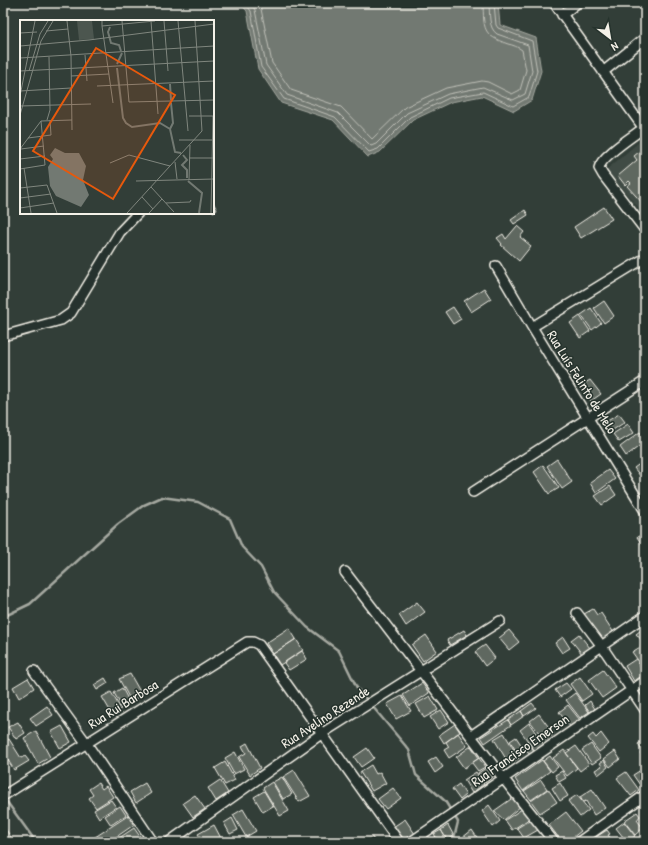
<svg xmlns="http://www.w3.org/2000/svg" width="648" height="845" font-family="'Patrick Hand',sans-serif">
<rect width="100%" height="100%" fill="#323e38"/>
<filter id="ink" filterUnits="userSpaceOnUse"><feTurbulence type="fractalNoise" baseFrequency=".025" numOctaves="2"/><feDisplacementMap in="SourceGraphic" scale="8" xChannelSelector="R" yChannelSelector="G"/><feConvolveMatrix kernelMatrix="1 2 1 2 8 2 1 2 1" color-interpolation-filters="sRGB"/></filter>
<g filter="url(#ink)">
<path fill="#404b44" d="M644,138L645,139V215L606,170Z"/>
<path fill="#727972" stroke="#a6a9a1" d="M240,3H498L500,25L536,38L541,71L532,100L514,111L482,96L451,102L413,120L380,152L368,157L333,120L281,103L258,69L247,11Z"/>
<g fill="none" stroke-linecap="round" stroke-linejoin="round">
<path stroke="#c0c1b9" stroke-width="1" d="M245,3L251,11L261,67L284,99L335,117L369,152L378,149L410,117L449,98L483,92L513,106L529,97L537,71L532,41L498,28L496,25L494,3
M251,3L255,10L266,65L287,95L338,113L371,146L376,144L407,113L448,94L483,87L513,100L525,94L532,71L528,45L497,34C488,28 490,13 489,3
M259,3L261,9L272,63L291,90L341,107L372,139L405,107L446,88L482,81L488,82L512,94L520,90L526,70L522,50C518,47 513,45 508,44C482,35 484,29 483,3"/>
<path stroke="#a6a9a1" stroke-width="2.5" d="M3,617L30,604L118,524L144,505L162,497L198,502L230,519L242,547L261,567L274,592L307,627L339,651L357,688L409,750L416,775L445,801L458,822L453,842
M7,802L36,842"/>
</g>
<path fill="#5f6861" stroke="#f4f1e8" d="M645,147V206L627,186L631,183L629,181L625,185L618,176L637,160L634,156Z
M213,202L217,210L213,212Z
M604,207L612,219L581,238L574,227Z
M525,210L528,215L514,224L511,220Z
M517,226L524,232L520,237L531,246L519,261L501,245L502,244L497,238L503,234L506,239Z
M484,288L491,299L471,312L464,301Z
M604,301L614,316L604,323L594,308Z
M453,307L461,319L453,324L445,312Z
M591,308L601,323L592,330L581,315Z
M580,316L590,331L580,338L570,323Z
M590,380L601,394L591,401L580,386Z
M619,414L625,422L610,432L604,423Z
M628,424L634,433L619,442L613,434Z
M640,432L643,437L645,436V442L626,456L620,447Z
M557,459L572,482L562,489L547,466Z
M645,460V474L641,477L634,468Z
M543,465L559,488L549,494L534,472Z
M608,470L615,479L596,493L590,483Z
M645,477V486L641,480Z
M610,486L616,495L602,505L595,496Z
M645,533V545L643,546L637,537Z
M417,602L425,612L406,626L399,615Z
M593,609L597,615L601,613L614,633L602,641L584,614Z
M645,627V644L636,634Z
M289,628L296,639L273,654L266,643Z
M464,630L467,635L450,645L447,640Z
M509,630L519,642L509,650L499,638Z
M579,634L590,648L582,654L571,640Z
M426,635L437,651L423,661L412,645Z
M563,637L570,648L562,653L555,643Z
M296,639L303,650L280,665L273,654Z
M485,645L495,658L485,666L475,652Z
M642,646L645,651V670L632,652Z
M302,651L307,659L289,670L284,663Z
M636,659L645,674L634,681L625,666Z
M603,670L616,688L602,698L589,680Z
M130,674L142,695L131,701L119,679Z
M580,677L592,694L582,701L570,684Z
M28,678L34,688L19,698L13,687Z
M105,678L108,683L97,690L94,685Z
M422,683L429,693L410,706L403,695Z
M566,683L571,689L560,697L555,690Z
M122,688L130,703L122,707L114,693Z
M111,692L121,709L112,714L102,697Z
M575,693L589,712L580,718L566,700Z
M402,696L411,711L396,719L387,704Z
M430,696L438,710L424,718L416,704Z
M590,701L595,709L590,712L585,705Z
M532,703L536,708L524,716L521,711Z
M568,705L580,720L571,728L559,712Z
M47,706L53,715L36,726L30,718Z
M441,710L449,722L438,729L430,717Z
M521,711L524,716L511,725L508,720Z
M539,714L554,734L545,741L530,721Z
M508,720L511,725L485,743L481,737Z
M18,722L25,733L16,739L8,727Z
M529,723L544,745L535,751L520,730Z
M455,724L460,732L444,743L439,735Z
M62,726L71,742L60,748L51,732Z
M36,731L50,757L38,764L24,738Z
M458,733L467,746L449,758L444,750L449,747L446,742Z
M504,733L519,758L509,764L494,739Z
M601,733L609,744L599,752L588,738L593,734L596,738Z
M516,737L526,752L519,756L510,741Z
M9,739L21,758L25,756L29,761L14,770L3,752V742Z
M645,739V755L643,756L640,753L642,751L638,744Z
M527,741L535,752L530,755L522,745Z
M247,743L260,768L250,775L239,757L246,753L242,746Z
M591,744L601,758L592,764L582,750Z
M471,746L479,758L464,768L456,757Z
M576,746L589,764L580,771L566,753Z
M367,748L374,758L361,767L354,757Z
M564,750L577,768L567,776L553,758Z
M615,751L620,759L610,767L604,759Z
M235,752L244,769L234,774L225,758Z
M550,756L558,767L552,772L543,761Z
M436,757L443,767L435,773L428,762Z
M479,758L485,767L478,771L472,763Z
M542,760L550,771L523,791L515,779Z
M604,760L608,767L598,775L595,770L602,766L600,763Z
M225,762L235,780L225,785L215,768Z
M371,765L376,774L380,772L386,783L372,791L360,772Z
M487,767L493,777L485,783L478,773Z
M294,770L310,796L299,802L283,777Z
M641,770L645,777V786L642,788L633,775Z
M562,771L566,778L559,782L555,775Z
M476,772L484,784L472,793L464,780Z
M626,772L639,790L631,796L617,778Z
M282,777L292,794L283,799L273,782Z
M220,780L228,793L216,801L208,788Z
M541,780L547,789L531,800L524,791Z
M272,782L289,811L280,816L263,788Z
M98,783L102,789L106,786L113,797L96,808L89,798L93,795L89,789Z
M145,783L151,793L136,803L130,792Z
M560,783L568,796L560,801L552,788Z
M459,784L466,795L460,800L452,789Z
M393,788L401,798L386,809L378,799Z
M548,789L557,802L540,813L531,801Z
M592,789L605,808L594,815L586,801L583,802L580,797Z
M264,791L273,806L263,812L254,797Z
M195,795L205,809L193,817L183,803Z
M577,795L589,810L580,817L568,801Z
M514,797L521,806L504,820L494,811Z
M111,800L116,807L99,818L94,810Z
M489,805L500,821L493,827L482,811Z
M120,806L126,815L111,825L105,816Z
M243,809L256,831L246,837L233,815Z
M522,809L529,819L512,830L505,820Z
M566,812L581,831L567,842H562L549,825Z
M637,812L640,816L637,820L643,828L635,835L624,821Z
M129,815L135,824L109,842H90L89,841Z
M232,818L238,830L230,834L224,823Z
M405,819L415,834L403,842L393,827Z
M530,820L538,830L524,838L517,828Z
M624,822L635,836L627,842L616,828Z
M3,825L14,842H4Z
M214,825L223,842H203L198,834Z
M448,825L454,836L447,840L441,830Z
M134,828L141,838L135,842H113Z
M441,830L447,840L445,842H439L434,834Z
M472,830L480,842H466L462,838Z
M607,830L610,834L608,835L613,842H600L596,837Z
M342,836L345,842H332Z
M372,837L375,842H364Z
M435,837L439,842H429V841Z
M540,837L544,842H532Z"/>
<g fill="none" stroke-linecap="round" stroke-linejoin="round">
<defs>
<path id="minor" d="M554,3L645,130
M562,15L577,3
M603,72L645,38
M645,127C635,135 601,156 599,168L603,175L645,230
M496,266L532,327L645,511
M532,327L645,258
M3,336L61,320L71,313L120,232L138,213
M473,492L645,381
M345,572L503,778L554,842
M577,613L601,645L645,710
M34,671L87,744L153,842
M471,736L645,616
M3,796L247,642H253L259,645L399,842
M169,842L321,734L500,621
M411,842L645,681
M579,842L645,795"/>
</defs>
<use href="#minor" stroke="#f4f1e8" stroke-width="12"/>
<use href="#minor" stroke="#26332d" stroke-width="9"/>
</g>
</g>
<g text-anchor="middle" stroke-width="3" stroke-linejoin="round" paint-order="stroke">
<g font-size="14" fill="#f4f1e8" stroke="#26332d">
<text transform="translate(582 382) rotate(58)" y="5">Rua Luís Felinto de Melo</text>
<text transform="translate(123 704) rotate(-32)" y="5">Rua Rui Barbosa</text>
<text transform="translate(325 717) rotate(-33)" y="5">Rua Avelino Rezende</text>
<text transform="translate(520 750) rotate(-35)" y="5">Rua Francisco Emerson</text>
</g>
</g>
<g transform="translate(20 20)">
<rect width="194" height="194" fill="#323e38"/>
<path d="M57,1H72L74,19L59,20Z" fill="#4c564f"/>
<path d="M35,128L45,133H59L66,146L63,160L69,175L61,187L36,176L30,166L28,147L33,139L30,135Z" fill="#727972"/>
<path fill="none" stroke="#727972" stroke-width="2" d="M90,7L88,12L91,23L99,25L101,31M97,44L102,33M97,48L103,98L106,103L112,107L140,103L150,109M150,64L151,80M151,83L153,103L150,109L155,132L161,133M163,135L167,140L162,145L167,150V158M168,161L182,173L179,193"/>
<path fill="none" stroke="#80867e" stroke-width="1" d="M47,1L51,36L52,110M82,1V6L135,1M102,1L109,82L194,80M131,1L138,94M144,1L148,51M158,1L168,111M82,6L93,83M26,11L48,9M0,13L17,12M0,26L69,20L194,4M65,35L67,61M0,38L194,26M0,51L194,41M9,51L20,14L28,1M51,56L89,54M77,66L194,61M0,71L51,68M0,76L15,1M0,86L71,84M0,95L21,21L33,1M169,96H194M27,100L30,90L29,37M8,118L31,115L30,100M159,120H194M0,129L21,101L52,100M1,129L24,126M169,138H194M0,139L25,136M155,142L157,159M90,143L109,135L150,146M4,148L11,193M0,149L25,145L21,101M169,160L170,125M116,161L194,159M131,167L154,192M0,168L27,165L37,193M122,177L133,189M0,178L31,174M146,183L170,182L171,180M0,188L34,183M107,193L182,111L175,1M129,193L142,179M191,193L193,96"/>
<path fill="#e8590c" fill-opacity="0.15" stroke="#e8590c" stroke-width="2" d="M76,28L155,75L93,179L13,131Z"/>
<rect width="194" height="194" fill="none" stroke="#f4f1e8" stroke-width="2"/>
</g>
<rect width="648" height="845" fill="none" stroke="#26332d" stroke-width="16"/>
<rect x="8" y="8" width="632" height="829" fill="none" stroke="#f4f1e8" stroke-width="1.5" filter="url(#ink)"/>
<g transform="translate(610 38) rotate(149)" stroke="#26332d" stroke-width="3" paint-order="stroke">
<path d="M0-3L7 15L0 10L-7 15Z" fill="#f4f1e8"/>
<text y="-6" font-size="11" font-weight="bold" text-anchor="middle" fill="#f4f1e8">N</text>
</g>
</svg>
